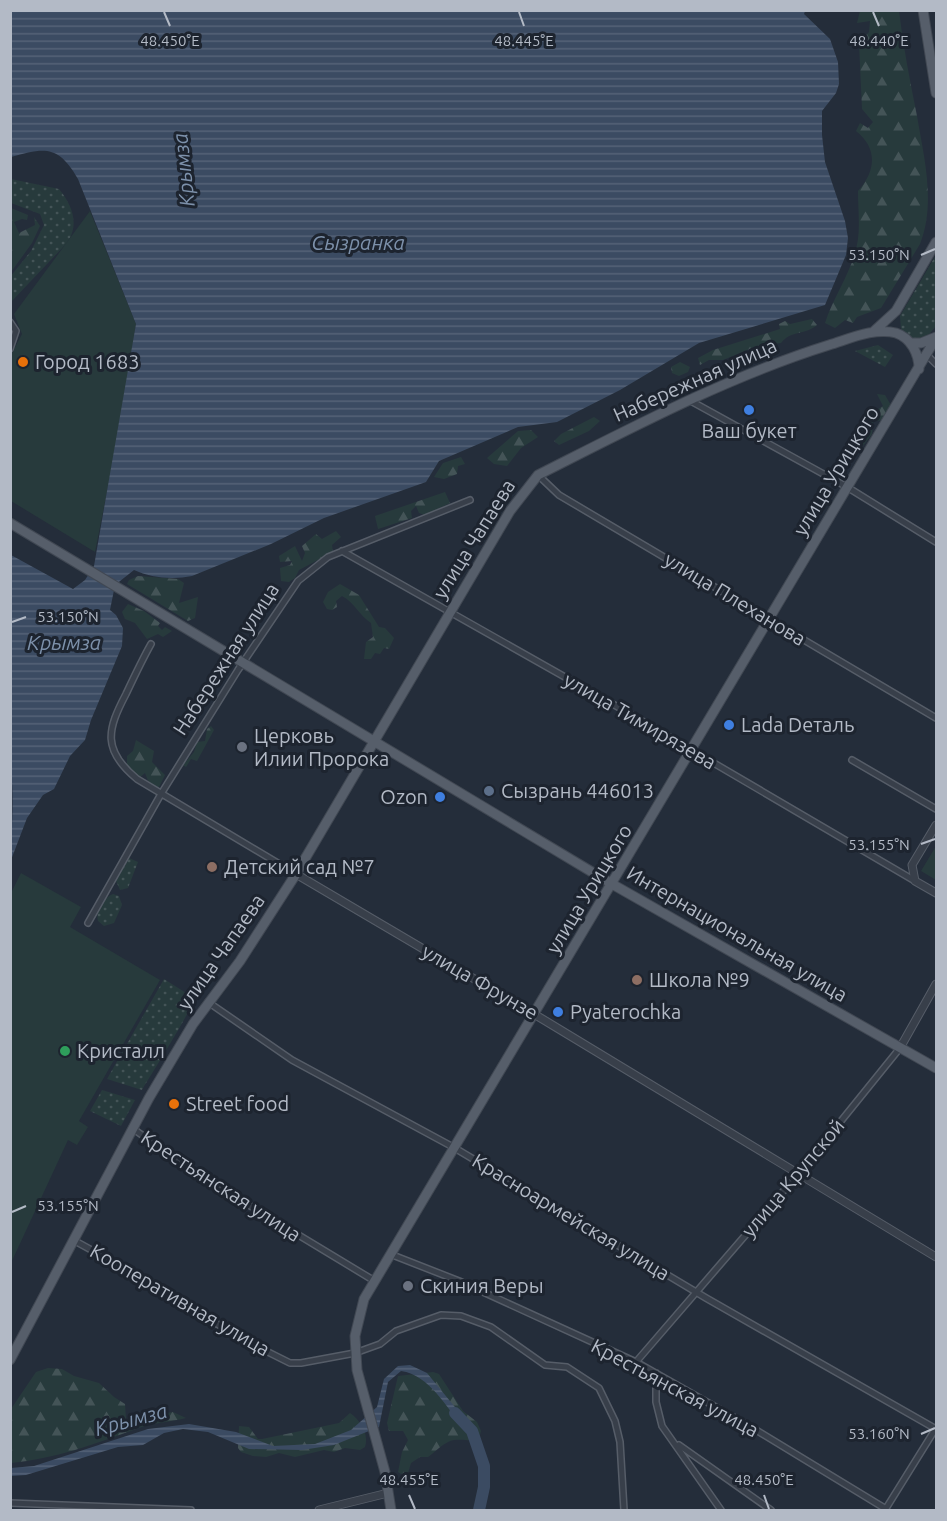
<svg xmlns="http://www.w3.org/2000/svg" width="947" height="1521" font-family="Ubuntu,sans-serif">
<defs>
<pattern id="grass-dots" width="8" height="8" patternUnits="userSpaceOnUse" patternTransform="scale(1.5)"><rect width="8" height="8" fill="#273a3c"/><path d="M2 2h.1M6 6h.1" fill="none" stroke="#445457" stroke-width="1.8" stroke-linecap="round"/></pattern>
<pattern id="forest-firs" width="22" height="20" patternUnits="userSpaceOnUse" patternTransform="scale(1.5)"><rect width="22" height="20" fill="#273a3c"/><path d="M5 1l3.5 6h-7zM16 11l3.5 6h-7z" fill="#445457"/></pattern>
<pattern id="water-rules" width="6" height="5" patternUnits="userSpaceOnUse" patternTransform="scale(1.5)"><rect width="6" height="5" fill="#3b4b62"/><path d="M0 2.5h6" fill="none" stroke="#556377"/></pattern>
</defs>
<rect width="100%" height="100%" fill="#242d3a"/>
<path fill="url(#grass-dots)" d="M11,179L59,189C73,206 80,226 66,244L11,302L10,277L31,251L44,225L40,214L11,203Z
M936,255V326L926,338H911L901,330L900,316Z
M878,345L893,355L885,367L855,351Z
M129,858L138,862L128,888L120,890L116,881Z
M113,894L119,896L122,905L114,923L104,926L98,921C95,911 103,898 113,894Z
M164,979L194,998C194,1007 150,1076 142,1090L107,1079Z
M102,1090L135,1100L121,1126L90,1111Z"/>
<path fill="url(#forest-firs)" d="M860,11H899C903,46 910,81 917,116C924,158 936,203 920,244L881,308L857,317L853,323L845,320L835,328L825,323C834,295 854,269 858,239C860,224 858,207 858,191C876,171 878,148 856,131L860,123L868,128L873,122L862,109L859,43L869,32L870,21L857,23Z
M11,208L28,215L27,220L22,219L14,222L19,233L35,225L34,217L40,226L32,243L11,272Z
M812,319L817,325C806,335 791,330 781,343L757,346L723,360H709L700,365L698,358L713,350L780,329L779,324L785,321L790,324Z
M680,362L690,367L688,372L679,376L672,373L671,367Z
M877,394L885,395L892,407L886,419L873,422L872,434L849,464L847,453L861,438C859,421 870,414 883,406Z
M594,417L600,421L589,431L559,445L554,441L561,434Z
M531,430L538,437L521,448L507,466L494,464L487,458L518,431Z
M461,457L465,464L458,466L457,474L444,479L434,477L443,463Z
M445,492L450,503L425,515L419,513L416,506L411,511L412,518L378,529L375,516Z
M336,531L341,537L332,545L333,552L299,570L295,578L289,582L281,581L280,568L290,565L292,561L280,562L279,556L295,546L302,561L305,553L302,546L316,534L322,539Z
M138,576L178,579L184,583L179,603L198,597L195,618L188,621L127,584L129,580Z
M340,584L359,595L379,627L385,628L394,638L389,649L384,648L380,654L375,653L371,659H364L366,642L373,637L371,623C359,615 355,603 342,596L336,601L337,607L332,610L327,609L323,602L328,592Z
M128,604L144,611L160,623L158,626L162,630L165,627L172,631L163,637L158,634L147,639L135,623L125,619L122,612Z
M211,726L214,730L197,761L191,759L186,767L183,765L194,752L197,742L205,741L207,729Z
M136,740L154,751L152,762L165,775L158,789L149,783L145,773L139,778L127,765V756L133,751Z
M48,1368L62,1369L74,1376L99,1383L114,1397L125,1404L126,1419L173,1412L186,1418C170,1422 151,1423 136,1429C95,1444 54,1459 11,1463V1409L36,1372Z
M433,1372L439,1374L463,1411L477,1422L481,1431L479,1438C469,1442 464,1439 454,1440C445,1441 435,1452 428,1457H420L411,1463L408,1473L401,1474L398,1472L402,1452L408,1440L403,1431H389L387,1423L398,1376Z
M350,1413C361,1421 369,1434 365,1447L360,1450L345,1448L334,1452L324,1450L295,1457L279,1453L266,1457L253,1456L241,1452L238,1448L239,1426L249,1427L258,1439H262L339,1423Z"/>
<path fill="#273a3c" d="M90,211L136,324L120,427L95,552L11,501L10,357L22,334L14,314Z
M936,846V880L921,871Z
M21,873L81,907L70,927L160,980L79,1121L88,1127L77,1145L68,1140L11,1263L10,895Z"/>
<path fill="url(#water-rules)" d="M11,11H805L804,14L830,39L838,62L839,84L836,93L822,111V135L825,162L845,221L848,238L846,255L825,305L699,343L620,390L557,422L518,427L439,461L426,482L324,518L271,544L192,576C173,580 151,578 134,570L115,585L110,610L116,615L123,628L122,646L91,720L85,740L70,756L54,789L43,795L27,818L11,860C11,843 15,782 10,771L11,555L73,589L85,580L94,566L136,324L78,179C58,144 44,148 11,157Z
M410,1365L427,1373L468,1423L464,1427C445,1407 430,1375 401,1371L388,1382L379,1427L334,1445L302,1450L249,1449L208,1432L183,1429L164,1433L143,1445L118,1447L26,1475L11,1476V1468L34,1466L148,1429L189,1424L236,1432L273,1446L315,1444L351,1430L377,1407L384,1379L398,1366Z"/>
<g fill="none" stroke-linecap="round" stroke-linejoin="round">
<path stroke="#3b4b62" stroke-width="12" d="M455,1413L472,1431L484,1466V1487L479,1510"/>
<defs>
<path id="minor" d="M10,322L16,331L10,349
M927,355L936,364
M689,400L847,487L936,542
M538,475L559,495L936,718
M342,551L625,711L915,881
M151,644C142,660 134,677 126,694C107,730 102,750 137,779L296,874
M852,760L936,809
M88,923L161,794L238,670L298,581L328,557L470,500
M208,1002L292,1060L453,1147L706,1298L936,1429
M132,1128L199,1175L373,1280
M75,1241L148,1281L238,1337L290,1363H301L355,1353L380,1344L396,1331L441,1315L461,1316L491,1327L545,1365L567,1367L599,1388L615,1421L620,1442L624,1510
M390,1254L459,1281L636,1362L751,1427L886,1509
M636,1362L799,1173L900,1048
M656,1373V1402L662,1426L721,1510
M679,1445L771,1510
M10,1503L191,1510
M885,1510L936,1428"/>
<path id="tertiary" d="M936,825L912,865L915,881L936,893
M296,874L544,1020L936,1257
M900,1048L936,984
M319,1510L388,1493"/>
<path id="primary" d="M923,10L936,93
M873,332L896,311L936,242
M910,343H921L936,337
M10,523L612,884L936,1068
M10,1360L149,1098L193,1024L240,961L296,874L510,511L538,475C633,427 727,377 829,345C849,339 875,327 896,333C911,338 919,354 919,369
M391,1510L385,1472L357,1370L355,1336L364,1299L936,338"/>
</defs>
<use href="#minor" stroke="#565d68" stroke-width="8"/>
<use href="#tertiary" stroke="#565d68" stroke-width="9"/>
<use href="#primary" stroke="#414853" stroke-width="11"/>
<use href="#minor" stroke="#383f4a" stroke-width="5"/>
<use href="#tertiary" stroke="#383f4a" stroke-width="7"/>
<use href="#primary" stroke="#565e6a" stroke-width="9"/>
</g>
<path fill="none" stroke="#b3bac6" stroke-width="2" d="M164,12L170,26M519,12L524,26M873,12L879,26M921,255L935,249M12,622L26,617M921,844L935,839M12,1212L26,1206M921,1434L935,1428M409,1495L415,1509M764,1495L769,1509"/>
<g fill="#e8710a" stroke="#1d242f" stroke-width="2">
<circle cx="23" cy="362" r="6"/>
<circle cx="174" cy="1104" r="6"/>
</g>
<g fill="#3f7fe0" stroke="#1d242f" stroke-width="2">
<circle cx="749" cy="410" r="6"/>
<circle cx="729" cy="725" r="6"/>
<circle cx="440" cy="797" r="6"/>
<circle cx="558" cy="1012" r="6"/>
</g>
<g fill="#6b7280" stroke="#1d242f" stroke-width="2">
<circle cx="242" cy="747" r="6"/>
<circle cx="408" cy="1286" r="6"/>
</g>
<circle fill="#5c6f8a" stroke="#1d242f" stroke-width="2" cx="489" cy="791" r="6"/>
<g fill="#8d6e63" stroke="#1d242f" stroke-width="2">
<circle cx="212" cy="867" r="6"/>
<circle cx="637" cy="980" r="6"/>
</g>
<circle fill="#2e9e5b" stroke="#1d242f" stroke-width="2" cx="65" cy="1051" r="6"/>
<g text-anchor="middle" stroke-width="6" stroke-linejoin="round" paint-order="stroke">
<g font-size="20" fill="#b3bac6" stroke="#1d242f" text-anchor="start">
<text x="35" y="369">Город 1683</text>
<text x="749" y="438" text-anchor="middle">Ваш букет</text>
<text x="741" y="732">Lada Dеталь</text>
<text x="254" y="743">Церковь<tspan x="254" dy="23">Илии Пророка</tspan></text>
<text x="501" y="798">Сызрань 446013</text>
<text x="428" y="804" text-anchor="end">Ozon</text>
<text x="224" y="874">Детский сад №7</text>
<text x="649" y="987">Школа №9</text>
<text x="570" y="1019">Pyaterochka</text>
<text x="77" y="1058">Кристалл</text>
<text x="186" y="1111">Street food</text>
<text x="420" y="1293">Скиния Веры</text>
</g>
<g font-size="20" fill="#b3bac6" stroke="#1d242f">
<text transform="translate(695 380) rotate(-24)" y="7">Набережная улица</text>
<text transform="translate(836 471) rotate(-59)" y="7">улица Урицкого</text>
<text transform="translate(474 539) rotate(-58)" y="7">улица Чапаева</text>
<text transform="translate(735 599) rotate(31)" y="7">улица Плеханова</text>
<text transform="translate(226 659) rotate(-57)" y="7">Набережная улица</text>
<text transform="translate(640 721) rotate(30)" y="7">улица Тимирязева</text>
<text transform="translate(589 889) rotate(-59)" y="7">улица Урицкого</text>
<text transform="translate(737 934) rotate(30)" y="7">Интернациональная улица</text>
<text transform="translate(221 952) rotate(-55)" y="7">улица Чапаева</text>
<text transform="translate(480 982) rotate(30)" y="7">улица Фрунзе</text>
<text transform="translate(793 1178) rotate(-50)" y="7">улица Крупской</text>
<text transform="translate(221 1186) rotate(33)" y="7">Крестьянская улица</text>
<text transform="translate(571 1217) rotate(31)" y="7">Красноармейская улица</text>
<text transform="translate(180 1300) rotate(30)" y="7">Кооперативная улица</text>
<text transform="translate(675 1388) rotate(28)" y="7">Крестьянская улица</text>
</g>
<g font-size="21" font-style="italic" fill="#7d91ab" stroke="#1d242f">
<text transform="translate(184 170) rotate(-96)" y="7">Крымза</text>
<text x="358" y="250">Сызранка</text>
<text x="64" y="650">Крымза</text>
<text transform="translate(131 1420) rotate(-15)" y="7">Крымза</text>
</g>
</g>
<g font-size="15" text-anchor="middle" fill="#b3bac6" stroke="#1d242f" stroke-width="6" stroke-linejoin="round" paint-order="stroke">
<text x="524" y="46">48.445°E</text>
<text x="170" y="46">48.450°E</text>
<text x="879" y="46">48.440°E</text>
<text x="879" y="260">53.150°N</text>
<text x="68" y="622">53.150°N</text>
<text x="879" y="850">53.155°N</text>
<text x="68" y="1211">53.155°N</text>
<text x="879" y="1439">53.160°N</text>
<text x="409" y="1485">48.455°E</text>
<text x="764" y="1485">48.450°E</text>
</g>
<rect width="947" height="1521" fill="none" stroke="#b3bac6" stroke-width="24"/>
</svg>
